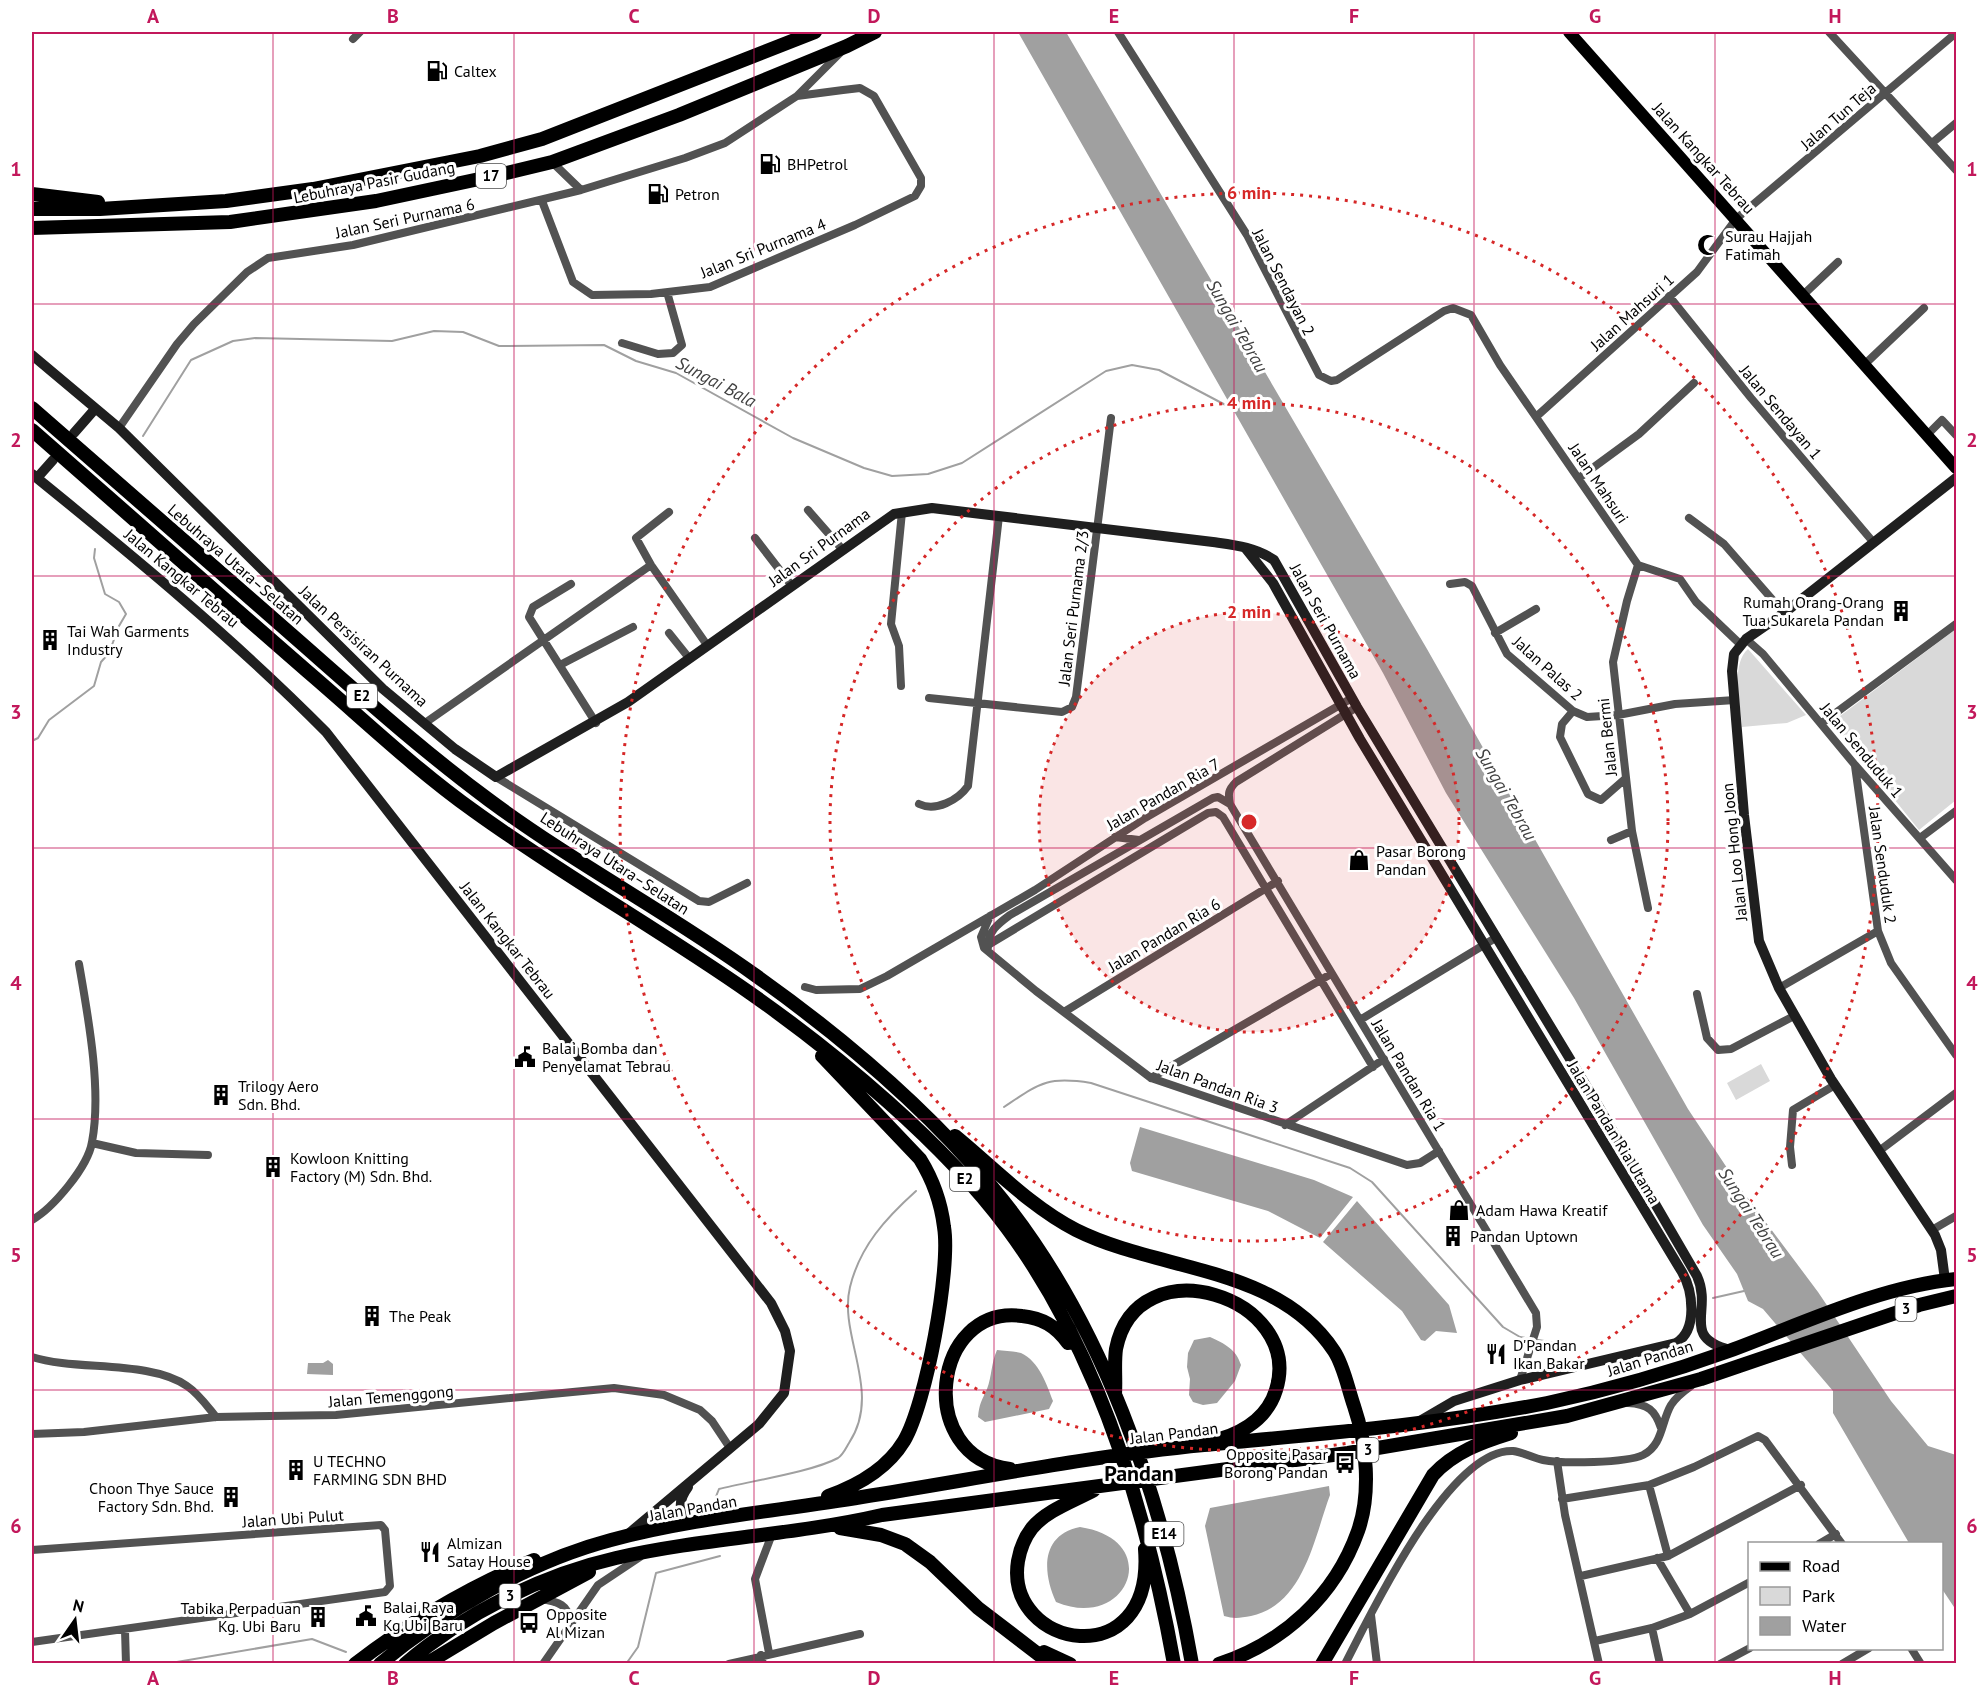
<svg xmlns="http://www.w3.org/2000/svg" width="1988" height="1695" font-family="'PT Sans',sans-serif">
<rect width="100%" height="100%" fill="#fff"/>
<path fill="#d9d9d9" d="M1956,629V800L1919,830L1832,722Z
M1748,649L1806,715L1787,723L1742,727C1741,705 1730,665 1748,649Z
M1761,1064L1770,1081L1736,1100L1727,1083Z"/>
<path fill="#a0a0a0" d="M1018,32H1066L1427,649L1688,1109L1741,1189L1818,1292L1891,1401L1928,1446L1956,1455V1610L1942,1589V1544L1909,1543L1833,1413V1391L1763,1309L1748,1301L1737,1274L1703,1225L1574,998L1446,793L1383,673Z
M1140,1127L1314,1180L1353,1197L1320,1238L1268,1211L1132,1171L1130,1163Z
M1357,1201L1449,1305L1457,1333L1436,1331L1425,1341L1421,1340L1402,1311L1323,1242Z
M1210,1337C1225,1344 1236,1349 1241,1365L1235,1381L1217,1403L1203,1405L1193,1402L1189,1395L1190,1379L1187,1367L1188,1353L1194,1340Z
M997,1350C1004,1351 1014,1351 1021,1353C1039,1361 1047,1385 1053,1401L1049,1409L985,1422L978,1417C979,1404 982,1400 987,1389C992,1376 991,1363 997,1350Z
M328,1360L333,1364V1375L307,1374L308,1363H323Z
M1329,1486L1330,1495C1314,1538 1304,1605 1251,1616C1240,1618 1234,1619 1224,1616L1205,1526L1210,1508Z
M1080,1527C1165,1540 1128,1632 1056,1602C1042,1571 1041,1535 1080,1527Z"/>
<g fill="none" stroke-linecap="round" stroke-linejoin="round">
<path stroke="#a0a0a0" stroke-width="2" d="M143,436L191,360L233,341L255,338L392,341L434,331L463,332L499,346L604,345L636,361L676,373L793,438L864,468L892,476L928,474L962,463L1106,371L1132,365L1159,370L1235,410
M32,741L38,738L49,720L94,686L101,662L109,653L119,626L126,614L119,602L105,594L94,558L95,549
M1004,1107C1040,1083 1047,1076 1091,1083L1350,1168L1372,1182L1503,1327L1520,1337L1563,1344
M1713,1298L1744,1291
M715,1499L719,1489C750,1481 812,1472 838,1458C843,1455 846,1448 849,1443C883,1392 838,1336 850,1287C860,1246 886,1218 916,1191
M165,1664L312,1639L346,1652
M626,1664L638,1647L656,1573L720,1556"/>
<path stroke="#525252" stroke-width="8" d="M1118,32L1247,235L1319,375L1331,381L1337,380L1444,311L1453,308L1471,315L1500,365L1638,565L1680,579L1696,602L1740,644
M1829,32L1956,170
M353,39L360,32
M797,96L842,51
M1932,143L1956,123
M552,162L581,190
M1803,295L1838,262
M1669,296L1751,398L1874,543
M622,343L658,354L673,353L682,345L667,292
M1865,364L1924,308
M1537,416L1697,272L1736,219L1956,33
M119,428L177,344L194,324L247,272L268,258L353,245L581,190L685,158L725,143L797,96L843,90L860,88L874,96L921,178V186L915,196L855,225L710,287L651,294L592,295L573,282L542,201
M1927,435L1942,420L1956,435
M1579,478L1639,434L1694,383
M808,510L842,549
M669,512L636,538L651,565L707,645
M1689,518L1724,544L1784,613
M755,538L792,586
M1638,565L1627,601L1613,662L1632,831L1648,908
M571,584L533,607L529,617L596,723
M1450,584L1465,582L1472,586L1507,654L1573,711L1587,717L1618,715L1675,704L1735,700
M669,633L689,658
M1495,633L1536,609
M1746,639L1763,654L1855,765L1956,880
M560,665L633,627
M901,686L899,646L891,624L902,512
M929,698L1062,712L1072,707L1076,697L1111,418
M1357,707L1236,782C1228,790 1228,794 1230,804L1536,1313L1537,1327L1520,1380
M1573,711L1562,724L1560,737L1588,794L1601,800L1625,779
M425,723L651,565
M1822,723L1956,624
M1855,766L1878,931L1891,963L1956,1055
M496,777L699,901L709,902L747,883
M919,804C936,812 958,800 968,786L999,516
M1115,837L1139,840
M1920,838L1956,811
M1611,840L1632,831
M990,916L981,937L984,948L1036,991L1151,1078L1407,1165L1420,1163L1439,1151
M988,945L1208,813L1216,812L1223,817L1373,1067
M988,947C988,931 998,924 1010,915L1213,798L1218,797L1230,804
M805,987L816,990L860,989L887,976L1035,890L1145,818L1352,698
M1779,988L1878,931
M1697,994L1707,1038L1718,1050L1731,1049L1794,1016
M1064,1012L1278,881
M1360,1020L1497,937
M1151,1078L1331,974
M1285,1125L1384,1059
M92,1143L136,1153L208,1155
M1879,1151L1956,1093
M1792,1165L1790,1147L1793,1110L1835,1085
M32,1220C53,1208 88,1167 92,1142C102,1090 88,1016 79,964
M1932,1230L1956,1216
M32,1357C76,1371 150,1360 187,1386C199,1394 207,1406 216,1417
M1628,1403C1648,1404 1655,1410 1661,1428
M32,1434L84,1432L216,1417L336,1415L614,1388L664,1395L700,1410L712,1421L730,1448
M1557,1461L1565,1515L1599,1664
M1649,1485L1668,1556
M1562,1499L1649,1485L1694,1467L1758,1436L1765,1440L1842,1544
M1819,1544L1836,1534
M32,1550L381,1525L385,1530L390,1586L385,1592L32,1642
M1657,1558L1690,1614
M1581,1576L1668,1556L1801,1485
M540,1599C557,1601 571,1605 569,1624
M1371,1615L1377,1664
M1652,1628L1660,1664
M125,1630L126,1664
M1595,1641L1652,1628L1690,1614L1750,1582
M1911,1648L1921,1664
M769,1653L755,1579L772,1534
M761,1655L763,1664
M543,1664L598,1585L640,1557
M729,1664L860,1634
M1345,1664C1371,1614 1449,1448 1513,1451C1523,1452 1533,1458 1543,1460C1562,1464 1626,1463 1643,1455C1663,1445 1661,1422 1671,1405C1676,1397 1684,1391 1691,1386
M1720,1664L1750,1648
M1842,1664L1869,1648"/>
<path stroke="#1f1f1f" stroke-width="10" d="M32,355L119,428L383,689L455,749L496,777L628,702L894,514L932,508L1213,542C1234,545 1255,547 1274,560L1357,707L1596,1102L1697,1276C1713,1311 1680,1337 1730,1350
M74,433L95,409
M32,474C133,556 234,639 326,732L771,1303L785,1331L790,1351L784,1393L759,1424L627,1535
M37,478L53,460
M1246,549L1273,583L1360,739L1682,1272C1693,1291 1698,1330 1676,1343L1520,1380L1454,1401L1418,1422
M1945,1280L1941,1250L1935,1235L1831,1079L1779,988L1759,941L1744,815L1732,671L1734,654L1746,639L1784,613L1956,478
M688,1487C677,1502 678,1514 695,1523"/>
<path stroke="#000" stroke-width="12" d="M1569,32L1956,468"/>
<path stroke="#000" stroke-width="14" d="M32,194L98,202
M32,209H100L226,201L313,189L480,156L542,139L815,32
M32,228L230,222L376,201L498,175L552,162L679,115L847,46L875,32
M32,408C118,484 205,559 292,635C356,691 420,749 489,800C574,863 669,913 755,975C841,1036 924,1106 992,1187C1102,1318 1163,1498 1192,1664
M32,430C123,510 215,591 307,671C362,718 415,769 474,811C564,876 660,930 750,993C837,1054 944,1143 1007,1228C1099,1352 1147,1513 1174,1664
M822,1056L920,1159C933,1180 941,1202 944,1227C951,1269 926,1404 904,1441C887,1469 859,1485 828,1496
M955,1136C994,1168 1031,1207 1076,1230C1160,1272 1277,1265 1334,1351C1344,1366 1348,1389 1354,1406C1367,1444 1371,1494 1358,1531C1335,1596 1283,1643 1219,1664
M1115,1394C1116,1380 1114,1363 1116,1349C1137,1243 1305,1297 1276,1390C1268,1416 1246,1431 1220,1439
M1010,1469C914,1457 932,1304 1022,1316C1042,1318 1056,1326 1068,1343
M1094,1490C1074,1501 1047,1510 1032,1528C1025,1537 1020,1550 1018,1561C1004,1649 1155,1677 1145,1549
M840,1528L881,1535L905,1544L930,1562L978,1608L1051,1664
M1044,1652L1070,1664
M355,1664C411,1621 469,1587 534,1560
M380,1664C443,1611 531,1561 611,1540C693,1518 779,1511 862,1497C976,1479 1090,1456 1204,1445C1319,1434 1434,1425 1547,1403C1608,1390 1671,1372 1729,1351C1802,1324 1878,1287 1956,1279
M405,1664C464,1614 541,1575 616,1558C704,1538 795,1535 882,1515L1348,1453L1567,1416L1701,1379L1919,1305L1956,1296
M426,1664L494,1623L589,1572
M1322,1664L1433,1475C1454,1452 1482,1442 1511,1433"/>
</g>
<path fill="none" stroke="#c2185b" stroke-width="1.5" stroke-opacity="0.55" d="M273,32V1664M514,32V1664M754,32V1664M994,32V1664M1234,32V1664M1474,32V1664M1715,32V1664M32,304H1956M32,576H1956M32,848H1956M32,1119H1956M32,1390H1956"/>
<circle cx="1249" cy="822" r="210" fill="#d62828" fill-opacity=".12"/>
<g fill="none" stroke="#d62828" stroke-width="3" stroke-dasharray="3 6">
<circle cx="1249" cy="822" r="210"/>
<circle cx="1249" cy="822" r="419"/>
<circle cx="1249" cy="822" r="629"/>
</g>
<defs>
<symbol id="fuel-bare" viewBox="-9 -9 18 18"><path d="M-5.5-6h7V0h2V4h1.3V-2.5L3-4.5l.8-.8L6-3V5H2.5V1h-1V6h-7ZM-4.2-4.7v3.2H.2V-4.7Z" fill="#000" stroke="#fff" stroke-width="2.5" paint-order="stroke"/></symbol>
<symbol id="mosque-bare" viewBox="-9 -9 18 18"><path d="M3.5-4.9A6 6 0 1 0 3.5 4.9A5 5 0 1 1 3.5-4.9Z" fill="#000" stroke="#fff" stroke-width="2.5" paint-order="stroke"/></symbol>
<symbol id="building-bare" viewBox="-9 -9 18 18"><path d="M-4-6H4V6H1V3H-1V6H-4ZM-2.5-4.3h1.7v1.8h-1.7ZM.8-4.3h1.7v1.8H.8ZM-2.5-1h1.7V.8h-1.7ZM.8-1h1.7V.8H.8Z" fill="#000" stroke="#fff" stroke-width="2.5" paint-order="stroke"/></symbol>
<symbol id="shop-bare" viewBox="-9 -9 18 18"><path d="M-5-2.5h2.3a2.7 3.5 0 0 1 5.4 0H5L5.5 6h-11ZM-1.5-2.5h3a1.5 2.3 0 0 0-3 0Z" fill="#000" stroke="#fff" stroke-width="2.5" paint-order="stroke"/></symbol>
<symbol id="civic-bare" viewBox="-9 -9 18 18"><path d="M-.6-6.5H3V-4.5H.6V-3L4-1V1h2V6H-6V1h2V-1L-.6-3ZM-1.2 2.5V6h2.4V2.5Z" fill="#000" stroke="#fff" stroke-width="2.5" paint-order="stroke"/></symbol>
<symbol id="restaurant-bare" viewBox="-9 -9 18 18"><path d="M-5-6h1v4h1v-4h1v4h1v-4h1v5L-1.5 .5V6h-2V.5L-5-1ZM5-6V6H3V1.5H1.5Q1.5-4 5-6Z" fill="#000" stroke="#fff" stroke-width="2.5" paint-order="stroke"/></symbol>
<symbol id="bus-bare" viewBox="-9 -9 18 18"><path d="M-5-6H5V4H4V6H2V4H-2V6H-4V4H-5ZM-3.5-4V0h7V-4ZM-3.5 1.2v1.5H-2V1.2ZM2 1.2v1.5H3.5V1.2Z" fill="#000" stroke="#fff" stroke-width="2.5" paint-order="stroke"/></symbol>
</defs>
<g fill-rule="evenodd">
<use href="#fuel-bare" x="422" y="56" width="30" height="30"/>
<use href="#fuel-bare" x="755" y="149" width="30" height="30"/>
<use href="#fuel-bare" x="643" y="179" width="30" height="30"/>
<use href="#mosque-bare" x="1693" y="230" width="30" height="30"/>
<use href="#building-bare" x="1886" y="596" width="30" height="30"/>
<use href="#building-bare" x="35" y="625" width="30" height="30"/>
<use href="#shop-bare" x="1344" y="845" width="30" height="30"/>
<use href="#civic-bare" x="510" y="1042" width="30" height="30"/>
<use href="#building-bare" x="206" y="1080" width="30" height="30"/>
<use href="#building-bare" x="258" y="1152" width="30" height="30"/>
<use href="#shop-bare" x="1444" y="1195" width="30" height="30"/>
<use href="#building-bare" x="1438" y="1221" width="30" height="30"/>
<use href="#building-bare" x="357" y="1301" width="30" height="30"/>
<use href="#restaurant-bare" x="1481" y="1339" width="30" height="30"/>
<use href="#bus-bare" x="1330" y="1448" width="30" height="30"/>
<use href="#building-bare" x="281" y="1455" width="30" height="30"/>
<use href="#building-bare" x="216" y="1482" width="30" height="30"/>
<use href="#restaurant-bare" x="415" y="1537" width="30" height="30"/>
<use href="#civic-bare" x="351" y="1601" width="30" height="30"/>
<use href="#building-bare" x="303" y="1602" width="30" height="30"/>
<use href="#bus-bare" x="514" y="1608" width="30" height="30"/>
</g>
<g text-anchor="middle" stroke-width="6" stroke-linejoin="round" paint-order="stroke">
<g fill="#fff" stroke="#4c4c4c" stroke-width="1.5">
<rect x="476" y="164" width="30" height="24" rx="4.5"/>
<rect x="347" y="684" width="30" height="24" rx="4.5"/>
<rect x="950" y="1167" width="30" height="24" rx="4.5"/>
<rect x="1895.5" y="1297" width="21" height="24" rx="4.5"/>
<rect x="1357.5" y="1438" width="21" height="24" rx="4.5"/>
<rect x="1144.5" y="1522" width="39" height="24" rx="4.5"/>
<rect x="499.5" y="1584" width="21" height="24" rx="4.5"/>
</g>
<g font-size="15" font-weight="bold" fill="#000">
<text x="491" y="181">17</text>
<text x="362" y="701">E2</text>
<text x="965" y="1184">E2</text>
<text x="1906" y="1314">3</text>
<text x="1368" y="1455">3</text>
<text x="1164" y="1539">E14</text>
<text x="510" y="1601">3</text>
</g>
<g font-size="16" fill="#000" stroke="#fff" text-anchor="start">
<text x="454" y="77">Caltex</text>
<text x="787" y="170">BHPetrol</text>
<text x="675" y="200">Petron</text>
<text x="1725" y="242">Surau Hajjah<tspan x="1725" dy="18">Fatimah</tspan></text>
<text x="1884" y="608" text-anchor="end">Rumah Orang-Orang<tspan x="1884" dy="18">Tua Sukarela Pandan</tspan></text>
<text x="67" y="637">Tai Wah Garments<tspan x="67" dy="18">Industry</tspan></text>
<text x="1376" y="857">Pasar Borong<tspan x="1376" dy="18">Pandan</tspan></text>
<text x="542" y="1054">Balai Bomba dan<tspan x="542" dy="18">Penyelamat Tebrau</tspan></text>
<text x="238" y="1092">Trilogy Aero<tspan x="238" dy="18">Sdn. Bhd.</tspan></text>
<text x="290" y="1164">Kowloon Knitting<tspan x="290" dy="18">Factory (M) Sdn. Bhd.</tspan></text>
<text x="1476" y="1216">Adam Hawa Kreatif</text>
<text x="1470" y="1242">Pandan Uptown</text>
<text x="389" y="1322">The Peak</text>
<text x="1513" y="1351">D'Pandan<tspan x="1513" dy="18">Ikan Bakar</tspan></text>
<text x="1328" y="1460" text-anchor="end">Opposite Pasar<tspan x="1328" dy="18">Borong Pandan</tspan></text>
<text x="313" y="1467">U TECHNO<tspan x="313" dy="18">FARMING SDN BHD</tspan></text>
<text x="214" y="1494" text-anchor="end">Choon Thye Sauce<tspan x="214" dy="18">Factory Sdn. Bhd.</tspan></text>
<text x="447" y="1549">Almizan<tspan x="447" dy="18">Satay House</tspan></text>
<text x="383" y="1613">Balai Raya<tspan x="383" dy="18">Kg.Ubi Baru</tspan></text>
<text x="301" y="1614" text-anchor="end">Tabika Perpaduan<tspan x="301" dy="18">Kg. Ubi Baru</tspan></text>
<text x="546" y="1620">Opposite<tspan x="546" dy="18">Al Mizan</tspan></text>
</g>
<g font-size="16" fill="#000" stroke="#fff">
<text transform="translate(1838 116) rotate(-41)" y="6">Jalan Tun Teja</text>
<text transform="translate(1704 158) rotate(48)" y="6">Jalan Kangkar Tebrau</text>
<text transform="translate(374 182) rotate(-11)" y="6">Lebuhraya Pasir Gudang</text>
<text transform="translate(405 218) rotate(-12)" y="6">Jalan Seri Purnama 6</text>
<text transform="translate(763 248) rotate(-22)" y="6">Jalan Sri Purnama 4</text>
<text transform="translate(1284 282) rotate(63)" y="6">Jalan Sendayan 2</text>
<text transform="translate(1632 312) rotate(-42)" y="6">Jalan Mahsuri 1</text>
<text transform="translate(1781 412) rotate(50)" y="6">Jalan Sendayan 1</text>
<text transform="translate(1599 483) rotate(56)" y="6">Jalan Mahsuri</text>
<text transform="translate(819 547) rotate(-36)" y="6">Jalan Sri Purnama</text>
<text transform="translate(236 564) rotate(41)" y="6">Lebuhraya Utara–Selatan</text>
<text transform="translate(182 578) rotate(40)" y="6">Jalan Kangkar Tebrau</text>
<text transform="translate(1073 608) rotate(-83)" y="6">Jalan Seri Purnama 2/3</text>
<text transform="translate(1326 621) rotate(61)" y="6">Jalan Seri Purnama</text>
<text transform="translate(364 646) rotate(43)" y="6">Jalan Persisiran Purnama</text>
<text transform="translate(1548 668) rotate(42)" y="6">Jalan Palas 2</text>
<text transform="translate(1607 737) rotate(-96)" y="6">Jalan Bermi</text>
<text transform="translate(1862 750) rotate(50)" y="6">Jalan Senduduk 1</text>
<text transform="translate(1163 794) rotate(-30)" y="6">Jalan Pandan Ria 7</text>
<text transform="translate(1734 852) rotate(-96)" y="6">Jalan Loo Hong Joon</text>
<text transform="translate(615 863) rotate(33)" y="6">Lebuhraya Utara–Selatan</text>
<text transform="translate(1883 865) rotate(82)" y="6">Jalan Senduduk 2</text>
<text transform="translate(1164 935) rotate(-31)" y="6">Jalan Pandan Ria 6</text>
<text transform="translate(508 940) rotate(52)" y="6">Jalan Kangkar Tebrau</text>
<text transform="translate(1409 1075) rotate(59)" y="6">Jalan Pandan Ria 1</text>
<text transform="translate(1218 1086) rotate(20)" y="6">Jalan Pandan Ria 3</text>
<text transform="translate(1614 1132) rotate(59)" y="6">Jalan Pandan Ria Utama</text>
<text transform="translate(1650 1358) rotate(-17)" y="6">Jalan Pandan</text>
<text transform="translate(391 1396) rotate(-5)" y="6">Jalan Temenggong</text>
<text transform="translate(1174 1433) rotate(-7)" y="6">Jalan Pandan</text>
<text transform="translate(693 1508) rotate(-10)" y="6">Jalan Pandan</text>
<text transform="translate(293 1518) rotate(-4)" y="6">Jalan Ubi Pulut</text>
</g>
<g font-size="18" font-style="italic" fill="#414141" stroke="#fff">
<text transform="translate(1237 326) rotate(60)" y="6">Sungai Tebrau</text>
<text transform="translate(716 382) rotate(28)" y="6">Sungai Bala</text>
<text transform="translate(1506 794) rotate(60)" y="6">Sungai Tebrau</text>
<text transform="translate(1751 1213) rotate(57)" y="6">Sungai Tebrau</text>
</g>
<g font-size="22" font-weight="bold" fill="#000" stroke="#fff">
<text x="1139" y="1481">Pandan</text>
</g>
</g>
<circle cx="1249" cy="822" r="9" fill="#d62828" stroke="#fff" stroke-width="3"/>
<g font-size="18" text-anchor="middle" font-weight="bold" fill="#d62828" stroke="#fff" stroke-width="6" stroke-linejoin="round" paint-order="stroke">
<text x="1249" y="199">6 min</text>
<text x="1249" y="409">4 min</text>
<text x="1249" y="618">2 min</text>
</g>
<rect width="1988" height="1695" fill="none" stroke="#ffffff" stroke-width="66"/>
<rect x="1748" y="1542" width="195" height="108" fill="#ffffff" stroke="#999999" stroke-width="1.5"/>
<rect x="1760" y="1562" width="30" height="9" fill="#000000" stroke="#999999" stroke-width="1.5"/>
<text x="1802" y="1572" font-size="18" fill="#000000">Road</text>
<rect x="1760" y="1587" width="30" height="18" fill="#d9d9d9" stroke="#999999" stroke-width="1.5"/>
<text x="1802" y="1602" font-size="18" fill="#000000">Park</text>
<rect x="1760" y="1617" width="30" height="18" fill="#a0a0a0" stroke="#999999" stroke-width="1.5"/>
<text x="1802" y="1632" font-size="18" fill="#000000">Water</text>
<g transform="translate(75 1620) rotate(14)" stroke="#ffffff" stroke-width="4.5" paint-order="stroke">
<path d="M0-4.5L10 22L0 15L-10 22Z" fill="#000000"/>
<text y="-9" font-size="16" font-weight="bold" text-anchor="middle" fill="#000000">N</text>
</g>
<rect x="33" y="33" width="1922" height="1629" fill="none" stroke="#c2185b" stroke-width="2"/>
<g font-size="20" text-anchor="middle" font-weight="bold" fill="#c2185b">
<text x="153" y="23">A</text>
<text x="393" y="23">B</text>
<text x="634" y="23">C</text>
<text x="874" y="23">D</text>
<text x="1114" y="23">E</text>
<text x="1354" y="23">F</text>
<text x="1595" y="23">G</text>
<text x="1835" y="23">H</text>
<text x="16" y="176">1</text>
<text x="1972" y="176">1</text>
<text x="16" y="447">2</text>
<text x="1972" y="447">2</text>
<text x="16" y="719">3</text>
<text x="1972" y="719">3</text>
<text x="16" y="990">4</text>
<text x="1972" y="990">4</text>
<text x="16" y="1262">5</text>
<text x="1972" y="1262">5</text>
<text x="16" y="1533">6</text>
<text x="1972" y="1533">6</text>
<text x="153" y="1685">A</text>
<text x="393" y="1685">B</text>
<text x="634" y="1685">C</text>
<text x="874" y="1685">D</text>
<text x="1114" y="1685">E</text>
<text x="1354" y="1685">F</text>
<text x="1595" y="1685">G</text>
<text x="1835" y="1685">H</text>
</g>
</svg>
